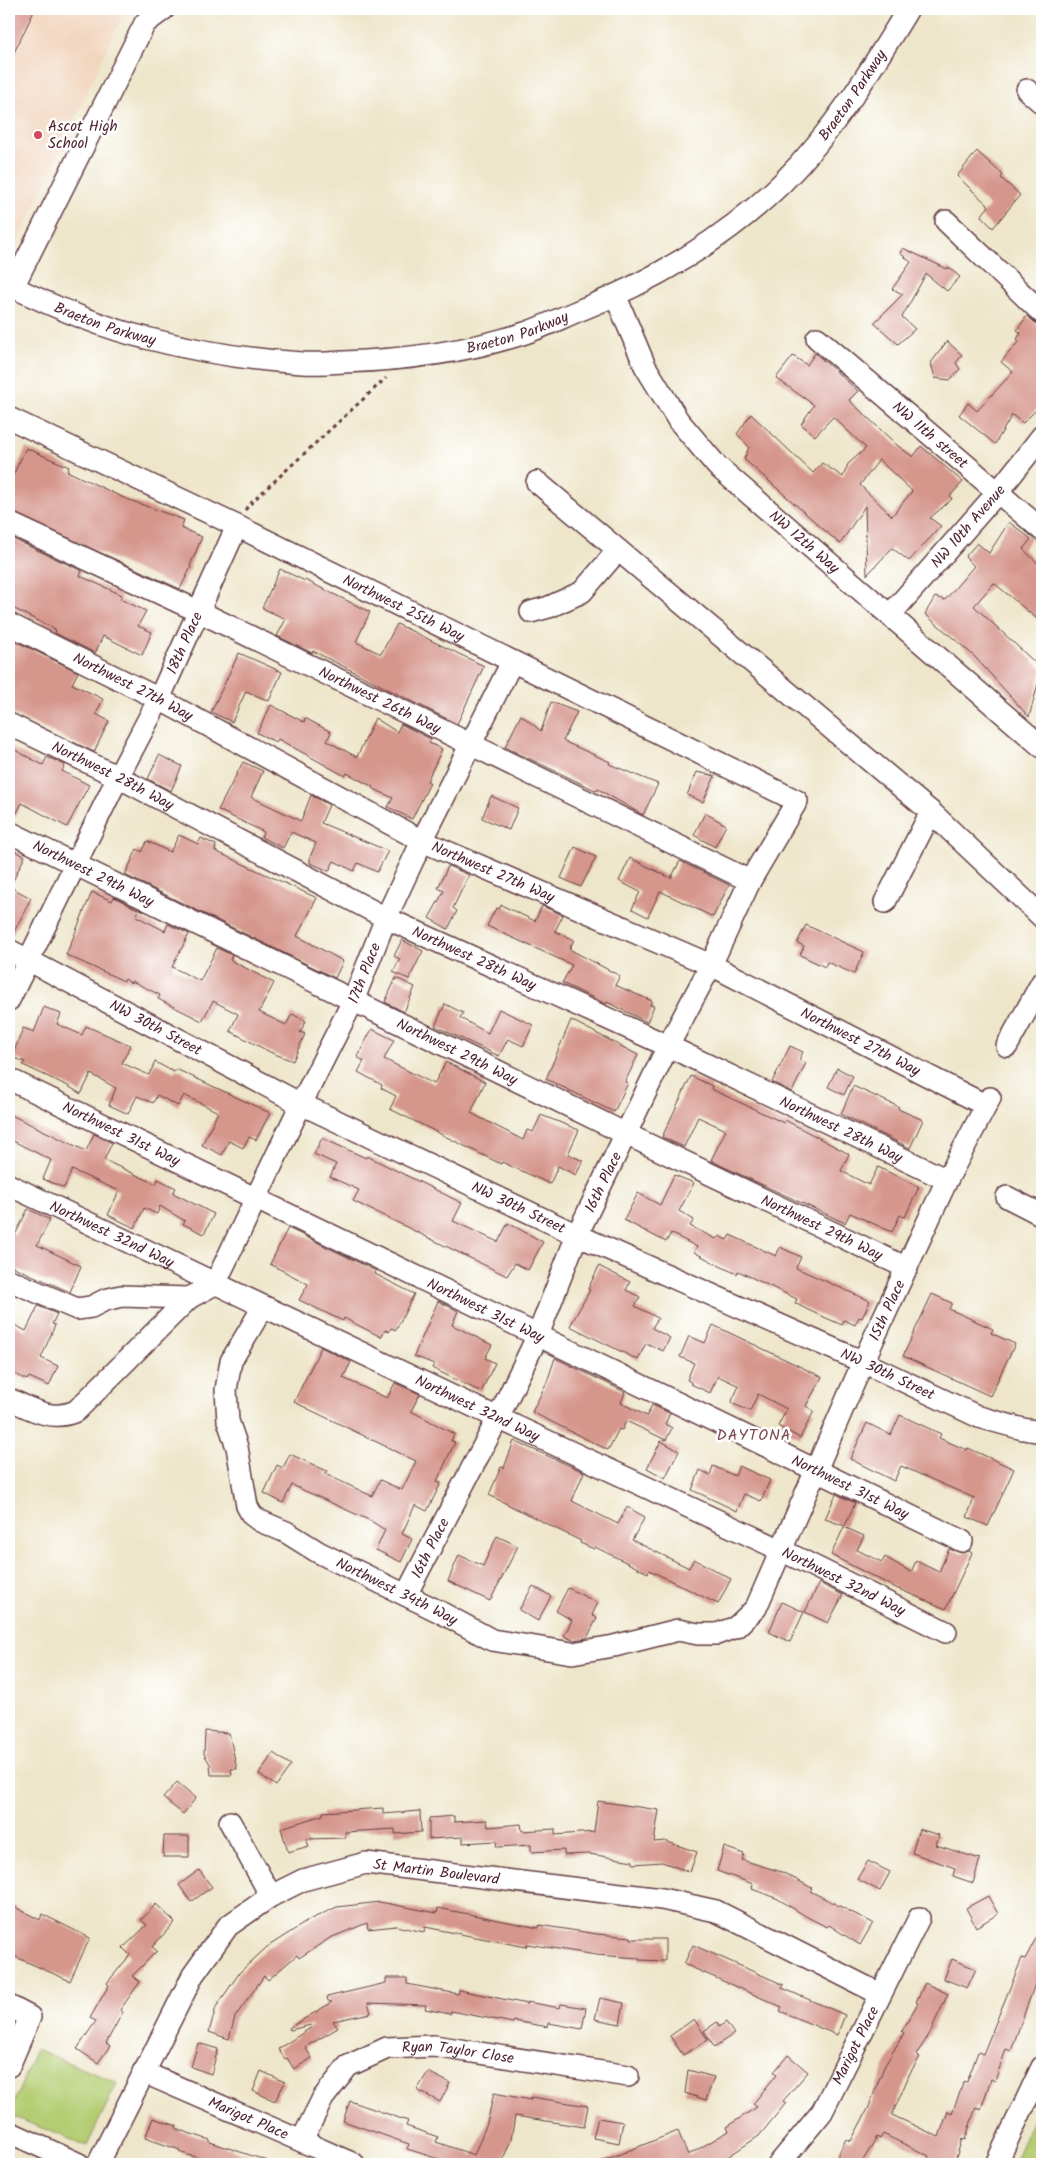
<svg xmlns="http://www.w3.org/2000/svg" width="1051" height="2173" font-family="Kalam,sans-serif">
<rect width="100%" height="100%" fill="#fff"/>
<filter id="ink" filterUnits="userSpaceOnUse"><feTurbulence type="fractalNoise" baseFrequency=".02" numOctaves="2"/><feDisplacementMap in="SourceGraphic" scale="10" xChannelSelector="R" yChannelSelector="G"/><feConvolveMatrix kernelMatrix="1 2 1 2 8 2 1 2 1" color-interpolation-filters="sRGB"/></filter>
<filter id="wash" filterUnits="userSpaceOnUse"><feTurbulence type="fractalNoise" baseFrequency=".0096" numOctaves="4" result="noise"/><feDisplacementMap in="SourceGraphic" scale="20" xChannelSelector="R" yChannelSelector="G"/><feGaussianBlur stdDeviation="1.12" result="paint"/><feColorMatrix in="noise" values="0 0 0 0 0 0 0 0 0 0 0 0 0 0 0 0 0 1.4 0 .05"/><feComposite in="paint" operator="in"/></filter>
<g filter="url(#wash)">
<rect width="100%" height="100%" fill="#eee6ca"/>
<path fill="#f2d5be" d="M9,9H125L9,262Z"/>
<path fill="#b4cd73" stroke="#7f764f" d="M36,2049L117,2083L87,2146L9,2115Z
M1042,2100V2164H1013Z"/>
<g id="blocks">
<path fill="#d5968c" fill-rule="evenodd" d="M9,9H35L9,63Z
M977,151L1003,175L1001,178L1020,195L993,228L981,216L989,206L957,176Z
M903,248L947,269L948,267L960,277L947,291L926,274L902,317L915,329L898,344L874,323L903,294L892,289L911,262L900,253Z
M1027,316L1042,328V404L1023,423L1012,415L995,444L959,415L968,403L977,411L1013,372L1001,362L1019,341L1017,339L1021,333L1017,330Z
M947,341L962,355L956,363L960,369L950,380L935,378L931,363Z
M815,353L858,391L849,400L897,445L913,457L921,446L963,482L950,496L952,499L930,518L941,526L909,561L892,548L867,575L865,506L840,544L744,459L749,447L737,434L751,414L813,473L822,463L843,477L848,464L866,448L833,417L815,436L801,424L814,405L776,378L793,356L807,365ZM879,460L912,491L892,516L860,485Z
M26,448L69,467L67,471L124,498L184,520L181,528L202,537L190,566L191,567L180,589L9,511V484Z
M1009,522L1031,539L1023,549L1042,567V623L994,583L974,606L1042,669L1029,717L974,656L925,614L935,597L945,600L974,566L965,557L977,543L989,553Z
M9,537L82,571L80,576L122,595L120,599L146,611L138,626L152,632L142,655L103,636L95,653L55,633L56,630L9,606Z
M280,569L305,581V580L370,612L356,642L381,654L397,624L484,666L457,724L313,651L312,653L277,636L286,619L262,608Z
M9,638L78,672L72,684L103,699L96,714L109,721L94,752L9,712Z
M239,653L282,672L269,701L246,691L232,722L211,712Z
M551,702L577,712L563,741L610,762L609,764L658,784L643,815L598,789L597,791L505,747L521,715L541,731Z
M271,705L304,722L305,718L331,732L327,741L357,757L375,718L397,732L401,724L431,739L429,743L442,749L427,781L430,783L412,819L388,807L393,798L372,788L373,787L347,773L345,776L278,739L276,742L257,733Z
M9,747L43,765L47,757L65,765L62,771L89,785L67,827L22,803L13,820H9Z
M159,755L182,766L171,791L148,779Z
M243,762L263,771L251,797L301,821L311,795L329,805L321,823L388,851L377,872L358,863L354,871L334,861L329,871L310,863V857L316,843L291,832L283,848L261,837L264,832L218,810Z
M697,772L715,776L703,802L687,795Z
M491,796L518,808L509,830L482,818Z
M705,813L726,825L715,847L694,835Z
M179,835L198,844L201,838L216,845L215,851L317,898L297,936L343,961L335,978L125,875L137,849L142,852L147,841L170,852Z
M575,847L596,857L581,887L561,878Z
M9,848L25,856L10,887L31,898L11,938H9Z
M630,858L671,878L680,861L729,885L713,917L660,891L648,917L632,909L640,892L619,881Z
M448,866L469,875L453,908L457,911L448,929L429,918L444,891L438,888Z
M92,892L112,901L114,897L139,910L136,916L165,931L168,924L189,934L172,967L200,981L217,948L232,955L230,960L274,983L259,1012L286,1025L292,1014L306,1021L300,1032L305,1034L293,1061L272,1053L230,1031L238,1014L213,1001L202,1021L158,999L160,995L132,981L131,983L125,979L124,981L66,955Z
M501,905L535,921L542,906L563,915L555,931L574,940L569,949L620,976L615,985L652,1001L650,1005L654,1006L647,1022L607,1002L606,1004L562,983L572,965L487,926L496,908L499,909Z
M806,925L864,952L854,974L827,962L825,967L800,955L804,946L797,943Z
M402,940L423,951L409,979L393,972L400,959L394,956Z
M396,978L415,987L404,1012L385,1002Z
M445,1004L463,1013L460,1018L488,1033L499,1009L533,1025L523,1046L508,1039L499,1056L435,1026Z
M44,1007L61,1014L57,1024L82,1035L86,1026L130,1045L122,1063L149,1075L155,1062L174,1072L176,1069L270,1113L256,1140L249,1137L243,1148L229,1141L222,1155L202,1145L218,1112L184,1095L178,1106L157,1095L153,1103L137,1096L128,1114L109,1105L116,1088L91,1074L81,1094L68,1086L23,1065L25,1062L12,1057L23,1028L34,1032Z
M571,1020L638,1055L625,1082L628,1083L614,1112L546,1079Z
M372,1029L394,1040L384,1059L434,1084L446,1062L485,1082L471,1113L523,1140L527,1130L533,1132L541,1115L579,1130L568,1154L583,1161L576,1175L558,1166L550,1184L502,1162L501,1164L390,1109L396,1096L381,1088L382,1085L358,1072L364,1061L357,1057Z
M790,1046L803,1052L799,1060L806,1063L792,1092L772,1082Z
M837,1068L853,1076L844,1095L828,1087Z
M691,1076L712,1086L711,1089L784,1123L785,1120L849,1154L841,1171L869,1185L878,1167L919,1187L905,1217L900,1215L892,1232L850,1213L845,1223L722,1166L711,1160L726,1130L698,1117L684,1147L662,1137Z
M853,1086L899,1107L898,1109L923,1120L910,1148L841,1114Z
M9,1114L86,1151L94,1134L112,1143L104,1160L156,1184L158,1179L176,1188L173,1193L214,1214L204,1234L183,1224L185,1221L160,1206L157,1214L144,1208L135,1228L108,1215L119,1191L72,1170L64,1188L43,1179L51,1160L9,1139Z
M322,1138L366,1158L367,1156L462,1203L453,1221L498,1242L508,1223L543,1242L528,1270L515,1263L507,1276L353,1201L359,1190L330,1177L336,1164L314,1154Z
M674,1175L694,1183L679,1211L694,1220L690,1226L716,1239L719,1236L727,1240L730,1235L776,1256L780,1247L801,1257L796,1268L870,1301L862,1318L859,1317L855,1325L844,1320L842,1325L808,1310L795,1303L797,1299L738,1271L737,1274L720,1266L694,1252L697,1247L671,1233L666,1242L624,1220L638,1193L660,1205Z
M28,1209L50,1220L37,1245L81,1266L70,1292L9,1265V1232L15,1235Z
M288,1228L376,1271L375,1274L414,1294L396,1330L391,1328L389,1332L385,1330L381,1337L344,1318L343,1321L299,1300L308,1284L270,1264Z
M599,1266L630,1282L626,1290L640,1297L635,1306L658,1318L652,1328L670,1338L663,1351L646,1343L638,1360L570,1326L590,1290L588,1289Z
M932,1294L952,1303L949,1309L993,1329L991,1333L1015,1344L990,1396L903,1356Z
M438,1301L458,1311L452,1325L492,1345L485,1358L495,1363L481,1392L432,1368L434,1364L414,1356Z
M38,1306L57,1314L52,1324L55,1325L41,1358L58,1366L49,1386L29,1377L27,1380L9,1371V1322L26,1331Z
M713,1325L822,1377L806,1406L814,1411L800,1438L778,1426L787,1409L758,1394L750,1411L731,1403L739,1386L718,1376L710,1393L691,1384V1382L687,1380L694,1363L680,1357L689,1336L705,1343Z
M321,1347L351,1362L343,1378L387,1398L395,1383L420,1394L411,1411L454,1434L451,1441L455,1442L437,1481L441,1483L427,1511L415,1505L402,1534L412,1539L401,1562L376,1550L385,1530L371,1521L292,1485L283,1503L264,1493L277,1465L283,1468L290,1454L327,1471L325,1474L372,1496L380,1480L402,1490L416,1461L294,1402Z
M555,1358L625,1392L621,1403L647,1416L652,1405L670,1413L665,1424L672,1428L666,1440L626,1421L622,1430L619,1429L608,1450L532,1412L547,1382Z
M900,1415L941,1434L939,1438L967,1450L968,1448L1014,1469L988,1526L967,1517L974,1498L901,1466L894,1481L850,1459L867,1423L891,1435Z
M514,1441L584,1472L572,1501L618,1524L627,1507L645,1517L632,1540L689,1568L694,1559L731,1579L718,1604L649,1570L648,1573L595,1547L594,1549L580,1543L581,1541L489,1495L501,1467L504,1468Z
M661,1441L679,1451L665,1478L647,1468Z
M713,1466L735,1476L739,1466L770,1480L761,1501L744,1494L737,1511L692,1490L700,1470L710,1475Z
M836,1494L855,1503L845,1526L825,1519Z
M844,1527L864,1536L857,1550L882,1562L885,1557L911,1572L916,1561L939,1572L949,1549L962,1553L969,1551L972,1553L946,1609L896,1588L831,1555Z
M497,1536L518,1546L490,1601L448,1581L459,1555L483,1566Z
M819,1583L843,1595L828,1623L805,1612Z
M533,1586L551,1596L538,1621L519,1610Z
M568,1588L598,1603L592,1615L597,1618L587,1638L573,1640L564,1636L572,1620L556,1611Z
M782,1602L804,1612L790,1642L769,1632Z
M205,1731L229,1733L237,1769H231L232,1775H211L210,1764L204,1754Z
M273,1753L291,1765L276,1786L259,1774Z
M177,1782L196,1798L183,1814L163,1798Z
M598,1801L659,1810L654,1842L665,1841L697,1852L690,1872L662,1862L633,1864V1861L589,1854L564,1855V1850L531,1852V1845L497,1847L496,1841L463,1843V1837L429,1839V1818L454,1816V1822L487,1820L488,1827L521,1824L522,1831L555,1829V1835L594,1832Z
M383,1808V1814L420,1811L421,1832L395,1834V1829L345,1832L346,1838L306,1839L309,1846L288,1852L281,1828L323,1815V1812Z
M919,1829L939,1835L936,1845L980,1859L973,1883L953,1876L955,1868L912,1853Z
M164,1836H189V1857H163Z
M724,1847L744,1854L742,1860L782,1872L812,1888L810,1891L873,1923L860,1945L829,1925L827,1927L809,1918L778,1899L752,1889L753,1884L717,1871Z
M868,1861L890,1872L880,1891L857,1879Z
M199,1870L212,1887L191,1902L179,1885Z
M988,1896L998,1914L976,1927L966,1908Z
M380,1902L437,1913L438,1908L539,1928V1925L597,1934L631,1937V1939H665V1961L639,1960V1958L596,1955L527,1944L526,1947L425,1927L424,1932L396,1926L368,1929L367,1923L330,1938L299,1958L297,1955L268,1980L264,1976L235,2017L229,2039L209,2032L216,2007L240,1972L267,1947L311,1919L337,1907Z
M9,1904L40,1920L42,1914L90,1938L70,1981L9,1954Z
M156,1904L175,1922L152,1947L157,1951L132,1976L140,1982L120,2010L123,2012L106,2043L110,2046L98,2063L77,2049L96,2021L90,2018L109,1985L107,1983L130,1955L123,1948L147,1925L141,1920Z
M1042,1927V1976L1039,1986L1035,1984L1011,2051L1006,2049L995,2081L991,2079L981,2109L976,2107L965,2140L962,2139L954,2164H926L929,2156L883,2134L880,2139L877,2137L861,2164H850L837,2157L846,2139L851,2141L868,2109L884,2067L904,2033L902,2031L918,2003L916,2002L925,1983L948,1994L933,2026L934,2027L916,2055L920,2057L910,2073L892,2115L939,2137L948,2111L952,2113L964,2081L967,2082L978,2052L983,2054L1022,1958L1025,1959Z
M693,1945L784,1985L782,1988L845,2015L837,2035L780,2011L782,2007L684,1964Z
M952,1959L976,1969L967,1988L944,1979Z
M386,1978H407V1984L458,1994L459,1990L527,2004V2002L560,2008L561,2004L586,2008L582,2029L549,2023L548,2027L514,2021L513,2023L451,2011L450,2014L425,2009L426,2005L368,2003L371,2013L333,2021L338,2028L305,2047L312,2058L294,2069L287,2058L285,2059L278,2049L312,2027L311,2025L290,2030L289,2028L332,2002L328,2001L327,1997L386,1983Z
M600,1998L624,2003L620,2024L595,2019Z
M694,2019L708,2040L683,2055L670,2036Z
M717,2022L719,2027L726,2022L734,2034L714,2047L704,2031Z
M198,2043L218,2049L211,2074L191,2067Z
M788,2055L808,2072L783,2101L786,2103L759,2136L726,2158L730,2164H595L678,2131L688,2155L729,2131L726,2127L757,2107L753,2104L777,2074L774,2072Z
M688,2070L714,2077L706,2100L685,2093Z
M261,2071L285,2082L275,2101L253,2091Z
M428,2072L450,2083L440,2102L417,2090Z
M494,2093L531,2100V2097L588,2106L584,2127L515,2116L511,2140L501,2164H437L439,2159L407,2149L409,2144L343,2121L350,2101L408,2121L406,2126L438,2137L436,2142L474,2155L487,2123Z
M153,2118L177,2126L176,2129L210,2140V2142L268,2161L267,2164H216L179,2152L180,2150L145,2138Z
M598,2118L623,2122L619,2143L593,2138Z"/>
</g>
</g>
<g filter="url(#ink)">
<use href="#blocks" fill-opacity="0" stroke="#633d43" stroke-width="1"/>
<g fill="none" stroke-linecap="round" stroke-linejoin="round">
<defs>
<g id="minor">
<path d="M1027,90L1042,103"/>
<path d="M946,221L1042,313"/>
<path id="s1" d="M9,285C52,306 99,327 146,338C196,351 250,360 302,363C315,364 330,363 344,362C404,360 467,352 525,333C543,327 561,318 578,311C652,282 725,239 782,183C833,132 871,70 908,9"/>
<path d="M13,287L145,23L164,9"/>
<path id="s2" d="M616,297L645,366L678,420L717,466L1042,747"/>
<path id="s3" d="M817,338L1042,530"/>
<path id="s4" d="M9,418L237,526L797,801L750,881L711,965L668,1046L577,1235L538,1335L498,1418L406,1595"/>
<path d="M537,482L931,812L1042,917"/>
<path id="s5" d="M9,523L198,611L750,881"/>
<path d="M531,612L549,607L582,592L618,550"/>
<path id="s6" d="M890,615L998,492L1042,436"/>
<path id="s7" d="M9,624L159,699L422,841L711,965L985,1105"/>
<path id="s8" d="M9,724L118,777L386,918L668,1046L947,1180"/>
<path id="s9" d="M9,832L626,1134L907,1268"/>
<path d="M885,902L931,812"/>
<path id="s10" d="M9,950L301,1104L577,1235L863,1362L979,1417L1023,1429L1042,1432"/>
<path id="s11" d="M9,1000L118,777L159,699L237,526"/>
<path d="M1007,1046L1042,982"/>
<path id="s12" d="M9,1079L962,1541"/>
<path id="s13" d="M9,1185L498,1418L781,1550L946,1632"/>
<path d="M1007,1197L1042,1215"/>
<path d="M9,1280L77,1309L91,1307L105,1300L121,1296L189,1298"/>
<path id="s14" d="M263,1307L231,1361L226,1390L228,1421L237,1447L247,1506L252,1515L260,1521L286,1532L318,1552L440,1612L492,1640L572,1653L614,1646L678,1630L698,1634H717L736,1627L756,1608L863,1362L947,1180L990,1098"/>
<path id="s15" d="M9,1399C31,1409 52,1422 76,1411L189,1298L215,1284L301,1104L353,1001L386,918L422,841L512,662"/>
<path d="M230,1822L271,1896"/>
<path d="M9,2006L30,2017L9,2066"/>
<path id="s16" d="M143,2072L354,2164"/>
<path d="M9,2132L79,2164"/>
<path id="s17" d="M302,2140L323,2098L348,2066L387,2048L434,2046L628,2076"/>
<path id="s18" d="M98,2164L193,1975L228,1926L271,1896L303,1880L366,1863L662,1899L716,1911L880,1994"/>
<path id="s19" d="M779,2164L822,2112L919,1918"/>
<path d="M996,2164L1042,2067"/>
</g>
</defs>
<use href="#minor" stroke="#633d43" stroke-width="24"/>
<path stroke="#633d43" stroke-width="3" stroke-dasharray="4 4" stroke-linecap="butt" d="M245,510L254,500L386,378"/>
<use href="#minor" stroke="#fff" stroke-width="21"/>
</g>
</g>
<circle fill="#d1495b" stroke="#fff" stroke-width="2" cx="38" cy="135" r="5"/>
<g text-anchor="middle" stroke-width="5" stroke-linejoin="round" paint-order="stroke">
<g font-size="15" fill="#4a1f2b" stroke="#fff">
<text dy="5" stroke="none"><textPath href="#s1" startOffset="944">Braeton Parkway</textPath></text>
<text dy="5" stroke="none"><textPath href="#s1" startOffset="104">Braeton Parkway</textPath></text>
<text dy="5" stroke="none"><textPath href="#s1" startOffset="524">Braeton Parkway</textPath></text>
<text dy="5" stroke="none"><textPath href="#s3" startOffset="149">NW 11th street</textPath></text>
<text dy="5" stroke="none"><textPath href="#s6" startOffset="118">NW 10th Avenue</textPath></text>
<text dy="5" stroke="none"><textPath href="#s2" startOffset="314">NW 12th Way</textPath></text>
<text dy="5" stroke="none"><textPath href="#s4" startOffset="438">Northwest 25th Way</textPath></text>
<text dy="5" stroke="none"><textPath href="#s11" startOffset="398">18th Place</textPath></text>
<text dy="5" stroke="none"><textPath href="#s7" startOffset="139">Northwest 27th Way</textPath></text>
<text dy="5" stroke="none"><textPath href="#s5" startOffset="411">Northwest 26th Way</textPath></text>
<text dy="5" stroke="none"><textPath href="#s8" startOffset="116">Northwest 28th Way</textPath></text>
<text dy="5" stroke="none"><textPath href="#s7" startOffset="544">Northwest 27th Way</textPath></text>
<text dy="5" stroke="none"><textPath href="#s9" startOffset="94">Northwest 29th Way</textPath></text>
<text dy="5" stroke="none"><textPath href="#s8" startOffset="521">Northwest 28th Way</textPath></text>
<text dy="5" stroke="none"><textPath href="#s15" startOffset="605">17th Place</textPath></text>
<text dy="5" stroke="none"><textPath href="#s10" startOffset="166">NW 30th Street</textPath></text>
<text dy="5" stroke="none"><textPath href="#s7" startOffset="949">Northwest 27th Way</textPath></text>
<text dy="5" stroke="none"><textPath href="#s9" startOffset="499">Northwest 29th Way</textPath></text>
<text dy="5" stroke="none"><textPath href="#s8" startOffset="926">Northwest 28th Way</textPath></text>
<text dy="5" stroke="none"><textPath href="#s12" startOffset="125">Northwest 31st Way</textPath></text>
<text transform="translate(603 1182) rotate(-64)" y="5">16th Place</text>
<text dy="5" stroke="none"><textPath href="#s10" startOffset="571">NW 30th Street</textPath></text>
<text dy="5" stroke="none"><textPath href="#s9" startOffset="904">Northwest 29th Way</textPath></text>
<text dy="5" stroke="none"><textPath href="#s13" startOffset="114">Northwest 32nd Way</textPath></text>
<text dy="5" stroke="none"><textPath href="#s12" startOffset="530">Northwest 31st Way</textPath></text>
<text dy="5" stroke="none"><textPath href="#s14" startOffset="1094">15th Place</textPath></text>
<text dy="5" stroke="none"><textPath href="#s10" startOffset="976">NW 30th Street</textPath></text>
<text dy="5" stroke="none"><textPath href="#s13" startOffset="519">Northwest 32nd Way</textPath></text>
<text dy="5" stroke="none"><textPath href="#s12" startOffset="935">Northwest 31st Way</textPath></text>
<text transform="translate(430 1548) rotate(-63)" y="5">16th Place</text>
<text dy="5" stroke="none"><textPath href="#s13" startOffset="924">Northwest 32nd Way</textPath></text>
<text dy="5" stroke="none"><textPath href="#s14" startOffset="385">Northwest 34th Way</textPath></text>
<text dy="5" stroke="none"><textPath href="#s18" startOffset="496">St Martin Boulevard</textPath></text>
<text dy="5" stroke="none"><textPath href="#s19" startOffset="142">Marigot Place</textPath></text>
<text dy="5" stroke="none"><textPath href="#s17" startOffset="202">Ryan Taylor Close</textPath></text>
<text dy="5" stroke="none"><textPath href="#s16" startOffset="115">Marigot Place</textPath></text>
</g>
<g font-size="15" fill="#4a1f2b" stroke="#fff" text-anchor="start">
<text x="48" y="131">Ascot High<tspan x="48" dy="17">School</tspan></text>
</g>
<g font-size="16" letter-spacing="1" fill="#7b494d" stroke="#fff">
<text x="754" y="1440">DAYTONA</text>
</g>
</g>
<rect width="1051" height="2173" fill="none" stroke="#fff" stroke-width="30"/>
</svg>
